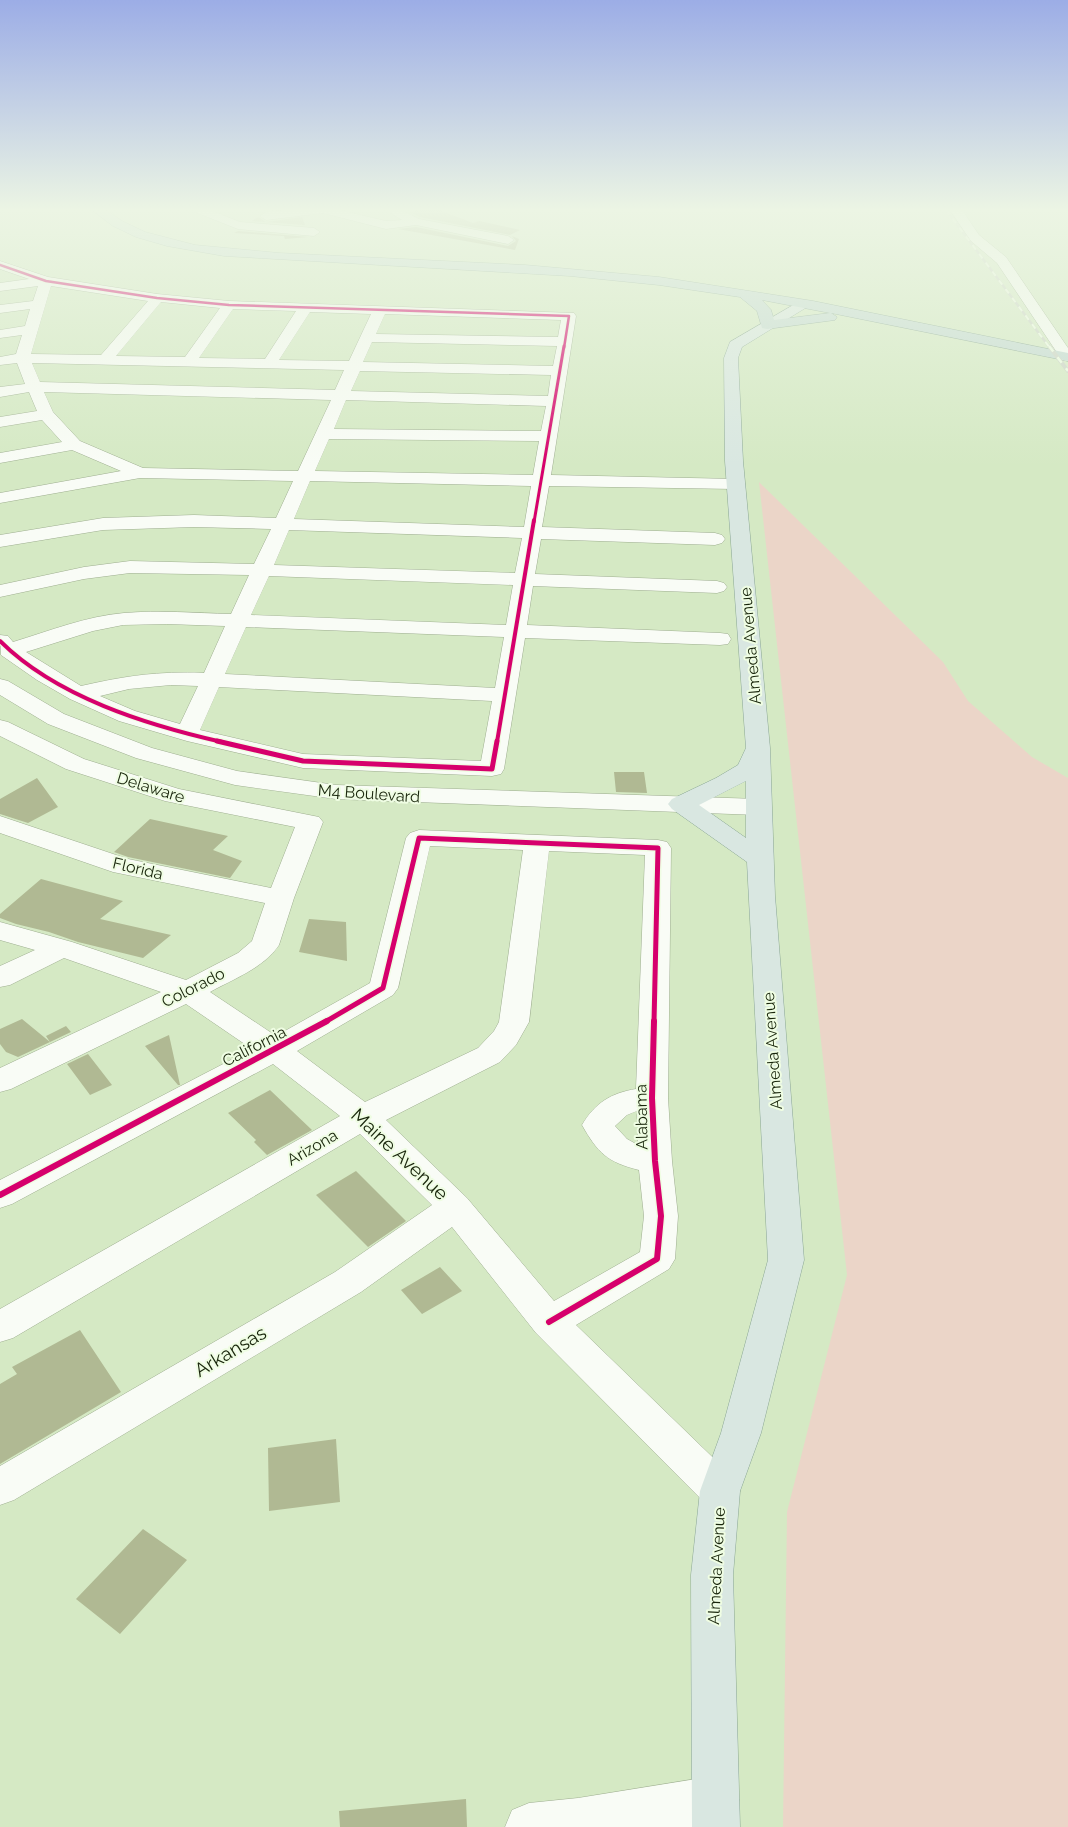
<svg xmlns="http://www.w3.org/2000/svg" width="1068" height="1827" font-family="Raleway,sans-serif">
<rect width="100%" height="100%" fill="#d5e9c4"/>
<path fill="#ebd5c8" d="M759,482L943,662L968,701L1032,757L1068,778V1827H783L787,1512L847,1275Z"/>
<path fill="#b0b993" d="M420,210H439L473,223L479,221L520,230L510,235L420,217L410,212Z
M258,217L266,222L302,217L305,225L252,221Z
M416,227L508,246L516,241L512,236L519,239L515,250L398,229Z
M238,231L308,237L285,239L284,236L234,233Z
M614,772H644L647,793L616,792Z
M37,778L58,807L28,823L0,814V799Z
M150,819L228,836L213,850L242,861L230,878L128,857L114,852Z
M41,879L123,901L100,919L171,935L143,958L78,942L49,932L16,924L0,918V914Z
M309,919L346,922L347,961L299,952Z
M22,1019L50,1042L18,1057L6,1052L0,1044V1029Z
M66,1026L71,1032L50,1042L46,1036Z
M169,1035L180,1085H178L145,1046Z
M88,1054L112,1085L90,1095L67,1064Z
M270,1090L312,1130L267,1155L254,1142L256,1140L228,1113Z
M356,1171L406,1221L368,1247L316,1195Z
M440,1267L462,1291L422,1314L401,1290Z
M80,1330L121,1392L0,1464V1384L17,1374L12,1367Z
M336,1439L340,1502L269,1511L268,1448Z
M143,1529L187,1560L120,1634L76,1599Z
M466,1799L467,1827H340L339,1811Z"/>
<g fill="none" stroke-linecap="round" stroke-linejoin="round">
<defs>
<path id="minor" d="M193,210H210L240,222L314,228L320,232L314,236L238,229L195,212Z
M288,210H339L386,221L402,220L386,210H401L419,219L508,236L514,240L508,244L416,225L386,229L323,213L266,220L260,216L266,212Z
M950,210H962L979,235L1006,257L1068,348V361L1062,360L997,263L971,241Z
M0,261L48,277L157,294L229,301L574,313L576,316L551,475L736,479L742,480L745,484L742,488L736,489L549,486L542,527L715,533L722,535L725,539L722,543L715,545L541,539L535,574L717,581L724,583L727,587L724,591L717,593L533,586L527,625L720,633L728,634L731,639L728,644L720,645L525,638L504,769L501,774L492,776L303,768L187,741L119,721L70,699L37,680L1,655L0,635L8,636L13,642C49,631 87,616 124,613C159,610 196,613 231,614L249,575L130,573L84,579L0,597V585L84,567L130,561L254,564L271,529L194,527L103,530L0,547V535L103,518L194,515L276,518L293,481L140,478L0,503V493L121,471L72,450L0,463V453L62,442L42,420L0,427V417L37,411L29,392L0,397V387L25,384L17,363L0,365V357L16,354L22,335L0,338V330L25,326L30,309L0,313V305L33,301L38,286L0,291V283L29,279L0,269ZM51,286L148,301L101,355L31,354ZM161,302L220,308L185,357L116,356ZM233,309L296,311L265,359L199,358ZM310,312L371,314L349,361L279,360ZM385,314L561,320L558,337L376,334ZM372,342L557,346L553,366L363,362ZM32,363L344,370L335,390L40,382ZM360,371L551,375L548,396L351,391ZM44,392L331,400L298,471L143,468L80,441L53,412ZM346,400L546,406L541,431L334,429ZM329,439L539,441L533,475L315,471ZM310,481L531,486L524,527L294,519ZM289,530L522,538L515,573L274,565ZM269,576L513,585L506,625L251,615ZM167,624L225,626L204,673C158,671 125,676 81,686L26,652L93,631L123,625ZM246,627L504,637L495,688L225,674ZM171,685L198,686L180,724L135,711L100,696L129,689ZM219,687L492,701L481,761L303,754L200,730Z
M0,679L8,681L64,714L152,748L237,771L336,785L758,799L767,802L771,807L767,812L758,815L336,799L235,785L136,758L48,724L0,695Z
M0,720L8,722L84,759L179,789L319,817L323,822L294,898L279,945C264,968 233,979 210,992L276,1036L370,983L406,838L410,833L419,830L658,840L667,842L671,848L668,1098L672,1161L678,1216L675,1259L669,1269L576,1325L734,1478L740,1491L734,1504L720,1509L706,1504L536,1333L452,1227L361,1292L14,1500L0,1505V1466L335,1272L432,1205L360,1134L13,1338L0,1342V1309L340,1116L273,1064L12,1204L0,1208V1180L252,1049L186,1004L11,1089L0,1092V1068L161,992L64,958L10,985L0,987V966L35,950L0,940V922L72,942L186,980L238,953L252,941L265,903L113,872L0,833V816L128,859L271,888L295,827L165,801L66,769L0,736ZM430,846L523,850L499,1022L494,1031L478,1048L365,1102L297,1051L393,995L398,988ZM549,851L645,855L636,1089C611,1093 595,1103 582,1125C598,1153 607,1162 639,1170L644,1216L640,1252L554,1301L467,1198L386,1120L500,1062L516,1045L529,1022ZM637,1111L638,1145L627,1139L615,1126L627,1115Z
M715,1776L732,1783L739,1800L732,1817L715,1824L695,1827H505L512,1810L529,1803L578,1798Z"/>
<path id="major" d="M802,300L809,304L807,307L742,347L738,358L743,461L770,748L775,896L804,1260L761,1433L740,1491L733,1575L740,1827H692L691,1575L700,1491L721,1433L768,1260L747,862L672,809L668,804L672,799L716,778L738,765L746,748L725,461L724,358L730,342ZM746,781V838L699,805Z"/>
<path id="highway" d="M92,210H106L122,221L145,232L195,245L279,253L525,265L659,277L813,301L1068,353V361L831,313L837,317L835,320L767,329L762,328L757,311L740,297L659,285L570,276L224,256L167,246L136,237L113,226ZM762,300L830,313L774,320L771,310Z"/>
</defs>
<use href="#minor" stroke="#9eae90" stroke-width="1"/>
<use href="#major" stroke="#8aa694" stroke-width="1"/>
<use href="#highway" stroke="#8aa694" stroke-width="1"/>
<use href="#minor" fill="#f9fcf6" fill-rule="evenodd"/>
<use href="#major" fill="#d9e7e1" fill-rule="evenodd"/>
<use href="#highway" fill="#c5dad3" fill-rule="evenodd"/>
<defs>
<path id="rail-far1" d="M946,210L1050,348"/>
<path id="rail" d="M1049,346L1068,371"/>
</defs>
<use href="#rail-far1" stroke="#cdd4c7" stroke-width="2.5"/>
<use href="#rail" stroke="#cdd4c7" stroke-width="4"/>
<use href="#rail-far1" stroke="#effde3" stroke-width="2" stroke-dasharray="5.5" stroke-linecap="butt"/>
<use href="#rail" stroke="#effde3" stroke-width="2.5" stroke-dasharray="7" stroke-linecap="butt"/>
<defs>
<path id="cycleway-far4" d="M0,265L46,281L157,298L229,305L569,316L564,348"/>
<path id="cycleway-far3" d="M534,522L564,346"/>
<path id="cycleway-far2" d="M0,641C56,697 147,725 222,742
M497,742L534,520"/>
<path id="cycleway-far1" d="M217,741L303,761L492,769L497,741
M325,1022L383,988L419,838L658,848L654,1022"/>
<path id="cycleway" d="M0,1195L327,1021
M549,1322L657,1259L661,1216L655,1161L652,1098L654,1021"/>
</defs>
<use href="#cycleway-far4" stroke="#effde3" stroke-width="4"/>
<use href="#cycleway-far3" stroke="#effde3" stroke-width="5"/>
<use href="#cycleway-far2" stroke="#effde3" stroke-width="6"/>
<use href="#cycleway-far1" stroke="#effde3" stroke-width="8"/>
<use href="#cycleway" stroke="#effde3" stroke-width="9"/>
<use href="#cycleway-far4" stroke="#d6006c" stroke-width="2.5"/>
<use href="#cycleway-far3" stroke="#d6006c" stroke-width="3"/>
<use href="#cycleway-far2" stroke="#d6006c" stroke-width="4"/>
<use href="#cycleway-far1" stroke="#d6006c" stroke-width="5"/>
<use href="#cycleway" stroke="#d6006c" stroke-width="6"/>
</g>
<linearGradient id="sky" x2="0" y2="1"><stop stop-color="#9cade6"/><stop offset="0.45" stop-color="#ecf5e4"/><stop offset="1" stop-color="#ecf5e4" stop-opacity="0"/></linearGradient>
<rect width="1068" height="466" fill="url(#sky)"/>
<g text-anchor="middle" stroke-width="4" stroke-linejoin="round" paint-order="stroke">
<g font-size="16" fill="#18250b" stroke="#effde3">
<text transform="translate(750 646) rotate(-95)" y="6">Almeda Avenue</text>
<text transform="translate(151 787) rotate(17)" y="6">Delaware</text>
<text transform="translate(369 793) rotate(4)" y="6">M4 Boulevard</text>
<text transform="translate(138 868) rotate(13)" y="6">Florida</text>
<text transform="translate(193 987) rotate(-27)" y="6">Colorado</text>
<text transform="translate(254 1046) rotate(-27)" y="6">California</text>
<text transform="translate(772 1051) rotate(-94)" y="6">Almeda Avenue</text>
<text transform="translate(641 1117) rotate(-91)" y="6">Alabama</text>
<text transform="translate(312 1147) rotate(-30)" y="6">Arizona</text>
<text transform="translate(716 1566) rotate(-87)" y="6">Almeda Avenue</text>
</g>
<g font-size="19" fill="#18250b" stroke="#effde3">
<text transform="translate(400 1154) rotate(43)" y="7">Maine Avenue</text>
<text transform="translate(230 1351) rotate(-31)" y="7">Arkansas</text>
</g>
</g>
</svg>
